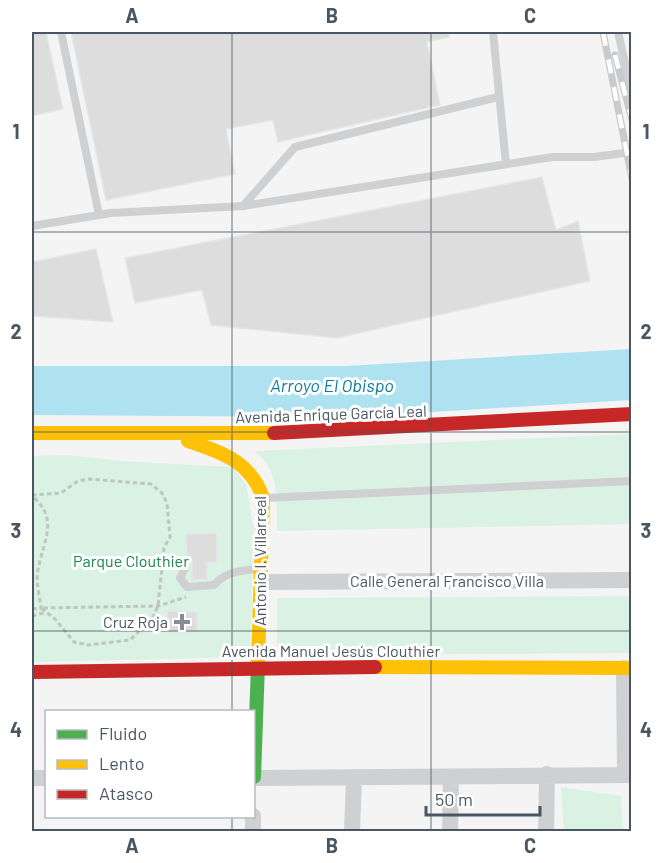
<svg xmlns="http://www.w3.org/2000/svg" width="663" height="863" font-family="Barlow,sans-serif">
<rect width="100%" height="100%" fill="#f4f4f4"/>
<path fill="#d9f2e3" d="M631,434V524L277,531C276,500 281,471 254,451Z
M68,455L120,461L232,467L246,484L254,530L250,657L32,662V456Z
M631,596V653L277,655V598Z
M561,787L621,796L623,831H564Z"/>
<path fill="#aee2f0" d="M631,349V400L350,417L32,415V366H347Z"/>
<path fill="#ddddde" stroke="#e5e6e7" stroke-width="1.5" d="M32,32H46L63,109L32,116Z
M71,32H449V37L427,42L440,105L278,142L273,120L226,129L235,174L106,200Z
M542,177L556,230L578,221L590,281L337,338L211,325L202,290L135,303L125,258Z
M96,249L113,322L32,316V262Z
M217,533V562H207V579L192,580V562H187L186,534Z
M167,611L197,612V632H167Z"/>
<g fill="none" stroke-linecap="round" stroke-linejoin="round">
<path stroke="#bcc7c4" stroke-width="3" stroke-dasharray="4.5 3" stroke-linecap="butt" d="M32,495L61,493L78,481L89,479L151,484L162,493L167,503L170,537L164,548L158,606L152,619L130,640L88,645L74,642L55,619L41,608L158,606L186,597
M32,609L41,608C40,596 35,581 38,570C43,541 60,519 32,496
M32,616L46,612"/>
<path stroke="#ced0d2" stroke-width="8" d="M61,32L99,215
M493,32L506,164
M618,32L632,94
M243,206L295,147L498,97
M32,226L111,213L243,206L552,157H594L632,152
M264,498L632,481
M185,568L180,578L187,587L214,585C226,571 241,571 259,569"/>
<path stroke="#ced0d2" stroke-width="16" d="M262,582L632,580
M624,668L625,775
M32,778H46
M254,778L632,775
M253,832V816
M352,832L354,777
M450,832L451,777
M546,832L547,774"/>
<path stroke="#4caf50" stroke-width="14" d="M254,777L258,664"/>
<path stroke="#ffc107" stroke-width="14" d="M32,433H274
M188,441C222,452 251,462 263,498L258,664
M375,667L632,668"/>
<path stroke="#c62828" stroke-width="14" d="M274,433L632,414
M32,672L375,667"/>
<defs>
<path id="rail" d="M603,32L632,179
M615,55L632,120"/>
</defs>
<use href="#rail" stroke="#c9cacc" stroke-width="7"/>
<use href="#rail" stroke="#fff" stroke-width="4.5" stroke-dasharray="14" stroke-linecap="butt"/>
</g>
<path fill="none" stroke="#4a5661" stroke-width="1.5" stroke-opacity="0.55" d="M232,32V712M431,32V832M32,232H632M32,432H632M32,631H632M232,816V832"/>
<path fill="#868d94" stroke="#fff" stroke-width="2" d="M179 613h6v6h6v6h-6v6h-6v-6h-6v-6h6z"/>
<g text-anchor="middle" stroke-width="6" stroke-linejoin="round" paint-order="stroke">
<g font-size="16" fill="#4a5661" stroke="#fff">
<text transform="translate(331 414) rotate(-2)" y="6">Avenida Enrique García Leal</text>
<text transform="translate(260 561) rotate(-90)" y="6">Antonio I. Villarreal</text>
<text x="447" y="587">Calle General Francisco Villa</text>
<text x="331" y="657">Avenida Manuel Jesús Clouthier</text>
</g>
<g font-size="16" fill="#17864f" stroke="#fff">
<text x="131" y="567">Parque Clouthier</text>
</g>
<g font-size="16" fill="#4a5661" stroke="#fff" text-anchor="end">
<text x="168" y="628">Cruz Roja</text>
</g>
<g font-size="18" font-style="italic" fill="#0c7c9b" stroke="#fff">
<text x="332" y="392">Arroyo El Obispo</text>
</g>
</g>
<rect width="663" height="863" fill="none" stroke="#ffffff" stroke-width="66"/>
<rect x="45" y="710" width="210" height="108" fill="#ffffff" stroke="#b7bbc0" stroke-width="1.5"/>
<rect x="57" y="730" width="30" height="9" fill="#4caf50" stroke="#b7bbc0" stroke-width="1.5"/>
<text x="99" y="740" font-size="18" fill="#4a5661">Fluido</text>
<rect x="57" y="760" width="30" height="9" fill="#ffc107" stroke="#b7bbc0" stroke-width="1.5"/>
<text x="99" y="770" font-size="18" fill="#4a5661">Lento</text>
<rect x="57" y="790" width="30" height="9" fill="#c62828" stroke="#b7bbc0" stroke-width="1.5"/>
<text x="99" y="800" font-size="18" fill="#4a5661">Atasco</text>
<path d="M426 806v9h114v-9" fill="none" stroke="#4a5661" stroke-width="3"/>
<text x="435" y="806" font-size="18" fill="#4a5661" stroke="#ffffff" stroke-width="4.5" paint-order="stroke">50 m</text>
<rect x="33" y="33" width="597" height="797" fill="none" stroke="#4a5661" stroke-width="2"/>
<g font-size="20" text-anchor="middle" font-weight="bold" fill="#4a5661">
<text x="132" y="23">A</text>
<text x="332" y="23">B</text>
<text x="530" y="23">C</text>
<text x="16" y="139">1</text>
<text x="646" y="139">1</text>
<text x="16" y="339">2</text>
<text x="646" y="339">2</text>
<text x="16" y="538">3</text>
<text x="646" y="538">3</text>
<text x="16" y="737">4</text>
<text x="646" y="737">4</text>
<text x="132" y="853">A</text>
<text x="332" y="853">B</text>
<text x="530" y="853">C</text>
</g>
</svg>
